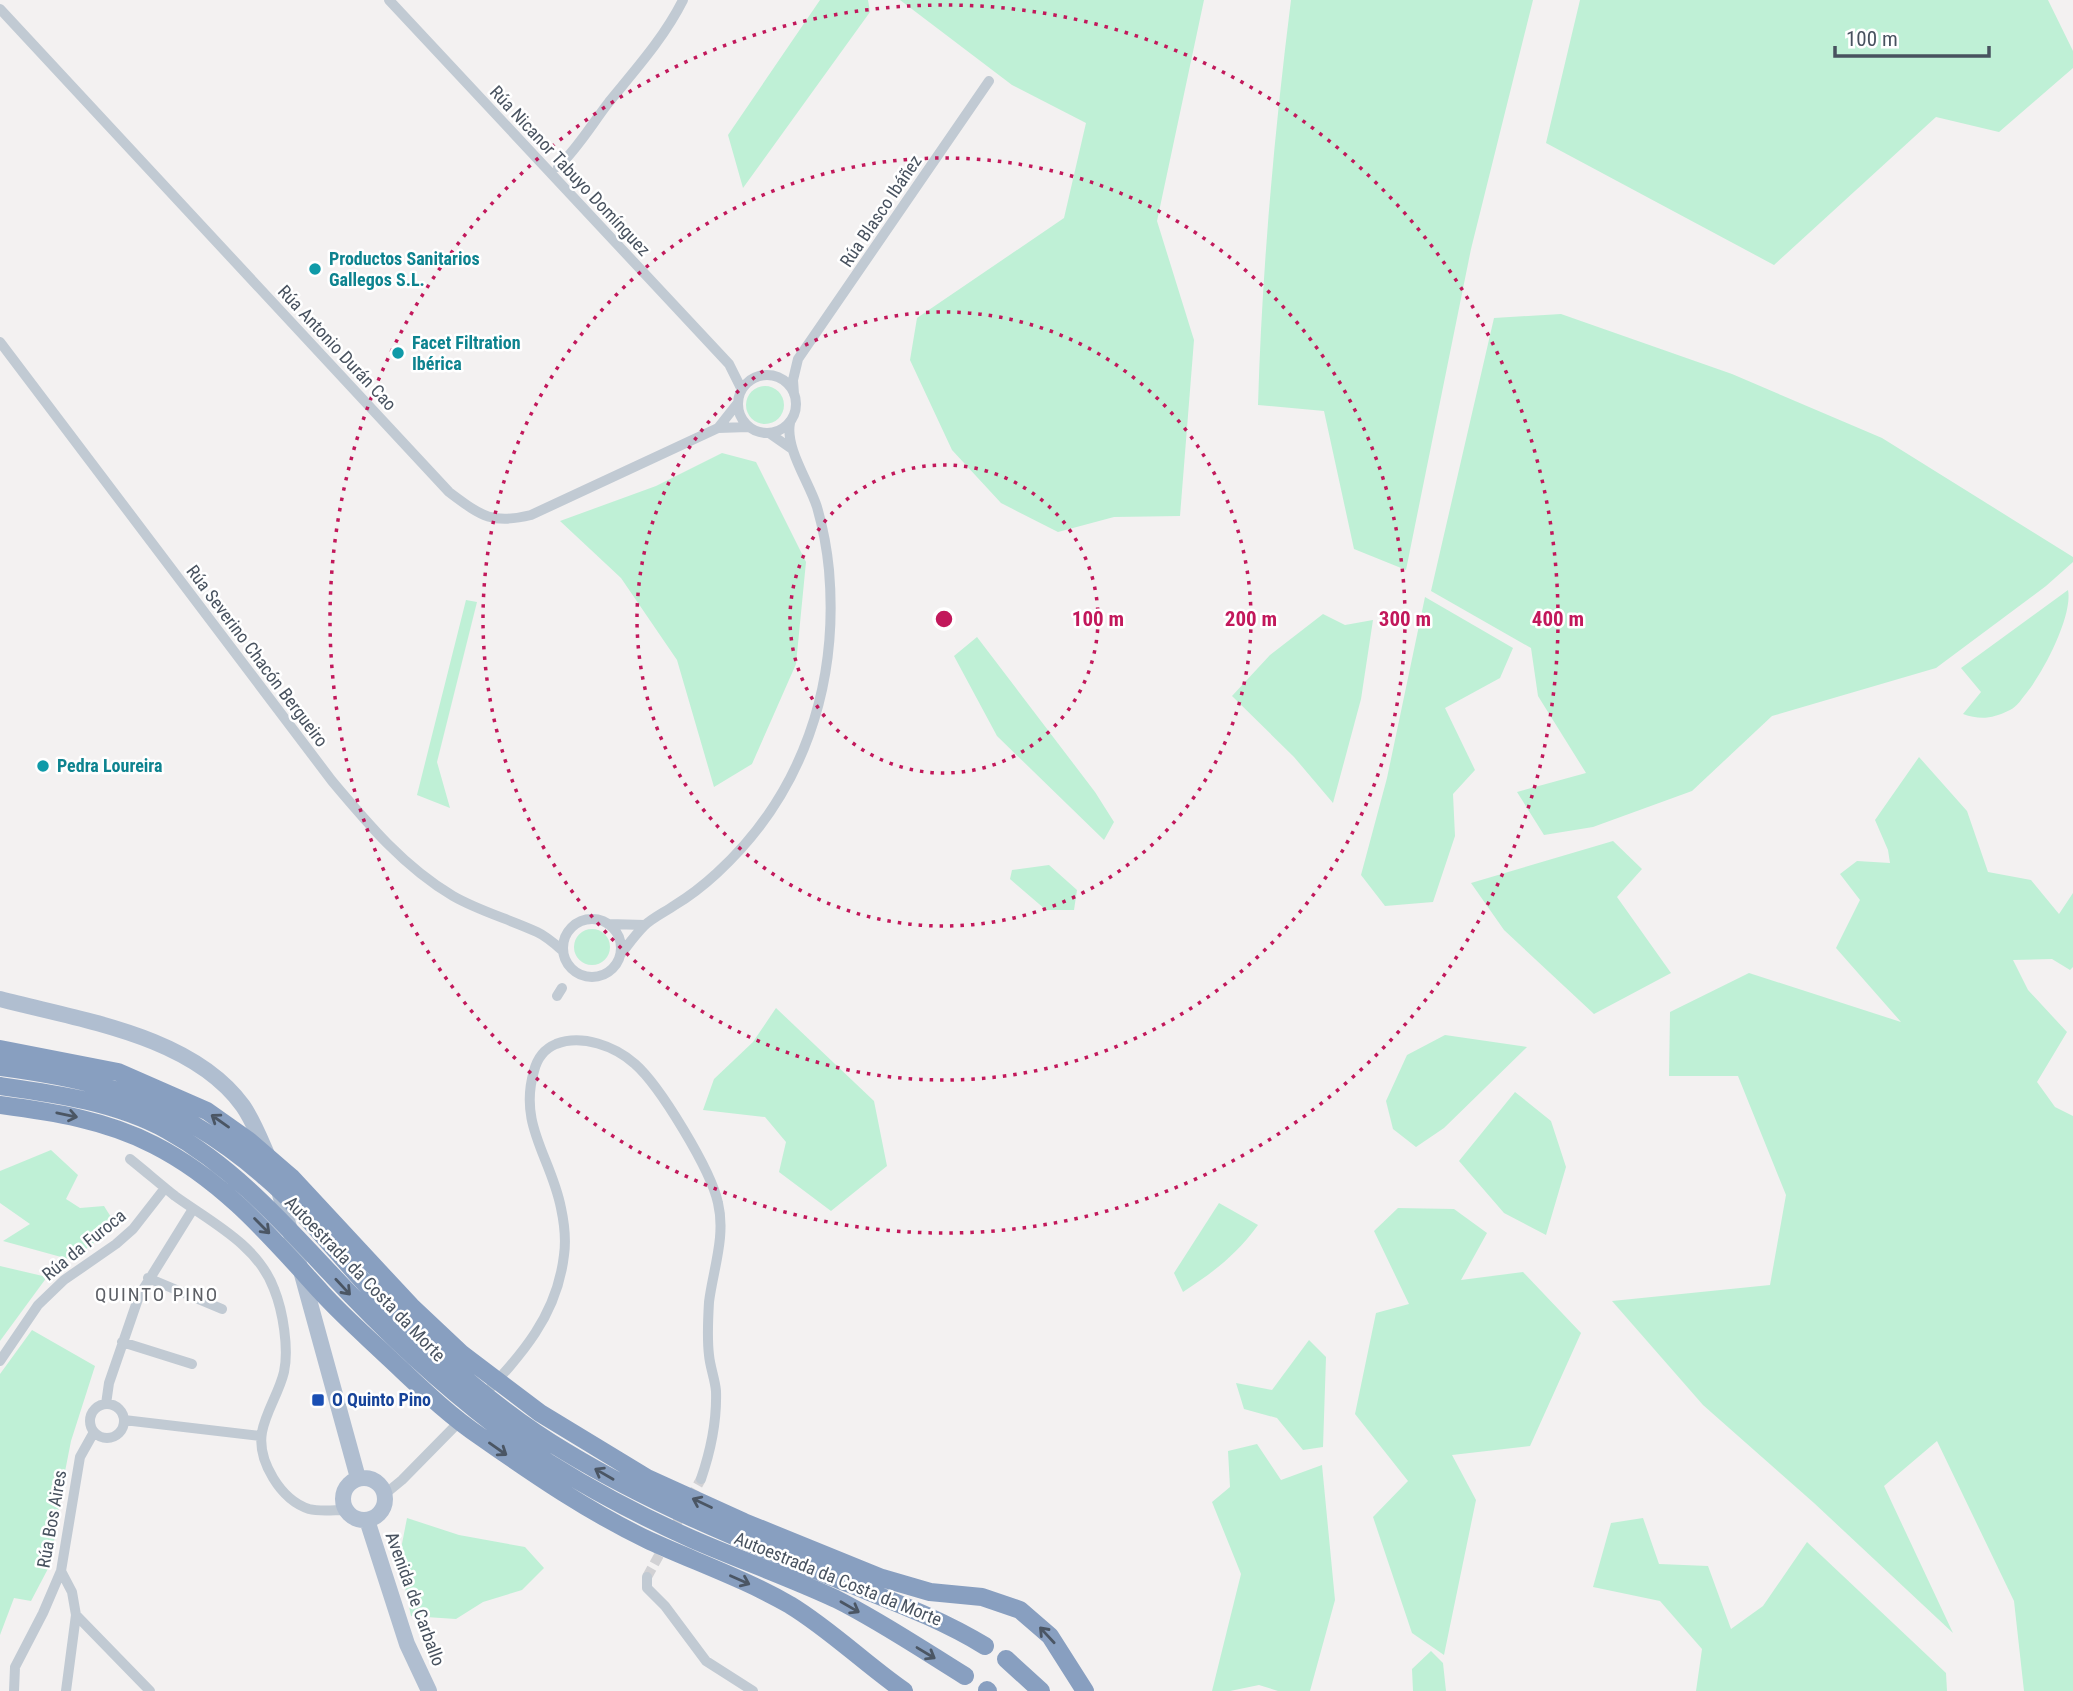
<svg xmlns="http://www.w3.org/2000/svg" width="2073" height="1691" font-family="'Roboto Condensed',sans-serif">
<rect width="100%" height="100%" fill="#f3f1f1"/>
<path fill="#bff0d6" d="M820,0H868L870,12L743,188L728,135Z
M900,0H1204L1157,221L1194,340L1180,516L1114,517L1058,532L1001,503L952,450L910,360L917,318L1064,218L1086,123L1012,85Z
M1291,0H1533L1471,249L1406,570L1354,549L1324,411L1258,405C1262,270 1274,135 1291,0Z
M1580,0H2048L2073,51V68L1999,132L1936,117L1774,265L1546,143Z
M1561,314L1732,374L1882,438L2073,557V562L2046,586L1936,668L1772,716L1692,791L1593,827L1544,835L1517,792L1586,773L1538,696L1531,648L1431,591L1494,318Z
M746 405a19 19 0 1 1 38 0a19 19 0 1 1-38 0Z
M722,453L756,462L806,562L796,664L752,764L714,787L677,660L621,578L560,521L656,486Z
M2068,590C2073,615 2044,671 2028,691C2023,697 2017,707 2010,710C1992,719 1980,720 1963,714L1981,692L1961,668Z
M1425,597L1513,648L1500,678L1445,708L1475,770L1453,794L1455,836L1433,902L1385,906L1361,875L1387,778Z
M466,600L477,602L437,762L450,808L417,795Z
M1323,614L1345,625L1373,620L1361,699L1333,803L1294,757L1232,696L1270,655Z
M977,637L1095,792L1114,822L1104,840L997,736L954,656Z
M1919,757L1967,811L1988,872L2031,880L2059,914L2073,893V967L2070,970L2052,959L2013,960L2028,990L2067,1032L2037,1082L2055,1107L2073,1116V1691H2024L2014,1601L1937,1441L1884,1486L1953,1633L1814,1503L1703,1405L1612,1301L1770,1285L1786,1195L1738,1076H1669L1670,1012L1749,973L1901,1022L1836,948L1860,900L1840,874L1857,861L1890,863L1888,850L1875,820Z
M1613,841L1642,869L1617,897L1671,973L1594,1014L1504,930L1471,883Z
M1049,865L1077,890L1074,910H1046L1010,879L1012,870Z
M574 947a18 18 0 1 1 36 0a18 18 0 1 1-36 0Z
M776,1008L874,1101L887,1166L831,1211L779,1172L786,1142L765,1117L703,1110L714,1079L753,1042Z
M1445,1035L1527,1047L1444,1128L1416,1147L1393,1129L1386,1101L1407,1055Z
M1515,1092L1551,1121L1566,1167L1546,1235L1504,1213L1459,1161Z
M51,1150L78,1175L66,1199L80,1208L104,1206L116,1225L72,1260L3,1241L30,1224L0,1203V1171Z
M1219,1203L1258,1225C1236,1255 1215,1271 1183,1292L1174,1273Z
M1398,1208L1454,1209L1487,1233L1461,1280L1523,1272L1581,1333L1530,1446L1452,1455L1476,1500L1444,1655L1412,1633L1373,1517L1408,1481L1355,1414L1376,1313L1409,1304L1374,1231Z
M0,1266L47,1277L0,1341Z
M32,1330L95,1366L71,1441L61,1492L51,1563L31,1601L14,1598L0,1635V1374Z
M1309,1340L1326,1357L1323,1447L1303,1450L1277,1418L1244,1409L1236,1383L1272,1390Z
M1257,1444L1281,1480L1322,1465L1335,1600L1310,1691H1278L1259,1685L1230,1691H1212L1241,1574L1212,1502L1230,1487L1228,1451Z
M407,1518L459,1535L525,1547L544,1568L522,1590L483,1602L456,1619L411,1616L399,1559Z
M1643,1518L1659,1564L1708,1566L1731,1629L1763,1606L1807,1542L1946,1673L1947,1691H1696L1702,1649L1660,1601L1593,1587L1611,1523Z
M1431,1651L1443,1663L1446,1691H1413L1412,1669Z"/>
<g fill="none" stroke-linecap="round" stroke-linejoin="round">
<path stroke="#d1d1d4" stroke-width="10" stroke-dasharray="10 5" stroke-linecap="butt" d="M647,1577L701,1479"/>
<path stroke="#c1cad3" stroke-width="10" d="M389,0L729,364L741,388
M0,9L449,492C480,515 491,525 531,515L718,428L737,404
M558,167C578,148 592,124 609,102C635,70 664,38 683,0
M0,342L332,781C368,824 404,867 453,896C479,911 509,919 537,932C546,936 555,944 563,951
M738 404a29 29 0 1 1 58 0a29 29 0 1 1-58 0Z
M794,394L793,380L798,359L989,81
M718,428L748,427
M769,433L792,449
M563 948a29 29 0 1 1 58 0a29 29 0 1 1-58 0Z
M608,924L645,925
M620,955C628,945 635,935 644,926C652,918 665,912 675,905C690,896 704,885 717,873C803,794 839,685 829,570C827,549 823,528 817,507C809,482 785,448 790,423
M557,996L562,988
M130,1159C145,1171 160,1184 175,1196C211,1222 258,1245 274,1289C283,1311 289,1349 284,1372C279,1393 266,1411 262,1432C257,1461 281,1500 309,1509C320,1512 334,1510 345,1510
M148,1278L222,1309
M122,1342L192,1364
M0,1361L38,1305L64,1280L116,1244L133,1229L165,1188
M481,1398C522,1354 557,1316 564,1255C566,1241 564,1222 561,1208C551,1157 518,1125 534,1071C537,1059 544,1049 556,1044C582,1034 615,1046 635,1064C660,1086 711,1170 718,1203C726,1236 713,1270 709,1302C708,1319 707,1339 709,1355C710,1367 715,1379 716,1391C717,1422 711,1450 701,1479
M106,1404L109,1383L139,1296L193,1209
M90 1421a17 17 0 1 1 34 0a17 17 0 1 1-34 0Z
M124,1420L261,1436
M385,1494L402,1480L462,1419
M61,1571L72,1592L76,1615L66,1691
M647,1577V1588L665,1606L706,1661L753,1691
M76,1615L150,1691
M14,1691L15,1667L43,1613L61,1571L80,1457L94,1432"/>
<path stroke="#b0bed0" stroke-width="16" d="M0,999C79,1020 192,1035 243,1106C254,1122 261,1141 269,1159
M278,1187L358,1478
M343 1499a21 21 0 1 1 42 0a21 21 0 1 1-42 0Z
M367,1520L407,1644L429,1691"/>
<path stroke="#889fc0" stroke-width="18" d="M0,1049L118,1072L207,1111L248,1140L291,1177L411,1306L462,1354L540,1413L647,1478L744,1522L882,1578L930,1592L982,1597L1020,1610L1050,1636L1085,1691
M0,1067C68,1076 135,1089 194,1125C219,1140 244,1158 265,1177C305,1211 337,1254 373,1292C431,1352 494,1409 566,1452C655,1506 751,1544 847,1583C894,1602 941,1619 985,1646
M0,1086C57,1094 116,1102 167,1130C241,1171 293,1235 351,1295C411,1357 476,1416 549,1463C595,1492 643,1517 692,1539C740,1560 789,1577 836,1599C880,1621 923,1650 965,1676
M0,1105C53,1112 106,1120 154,1145C223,1180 271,1237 322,1293C343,1316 367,1337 389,1358C419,1386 447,1414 481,1437C535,1475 589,1512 650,1541C696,1562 745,1579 790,1605C831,1630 865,1664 904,1691
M1006,1659L1041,1691
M987,1690L988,1691"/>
</g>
<defs><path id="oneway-shaft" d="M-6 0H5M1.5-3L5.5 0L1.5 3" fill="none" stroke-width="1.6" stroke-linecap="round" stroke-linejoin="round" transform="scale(1.75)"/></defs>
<g stroke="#4b5664">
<use href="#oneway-shaft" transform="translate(67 1115) rotate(12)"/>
<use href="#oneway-shaft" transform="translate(220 1121) rotate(-145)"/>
<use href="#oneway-shaft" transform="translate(262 1226) rotate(45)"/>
<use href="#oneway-shaft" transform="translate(343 1287) rotate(47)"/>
<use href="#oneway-shaft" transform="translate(498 1449) rotate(35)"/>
<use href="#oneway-shaft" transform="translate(604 1474) rotate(-150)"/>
<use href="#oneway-shaft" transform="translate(702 1503) rotate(-155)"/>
<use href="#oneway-shaft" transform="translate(740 1580) rotate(24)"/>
<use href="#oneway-shaft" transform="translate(850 1607) rotate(30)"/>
<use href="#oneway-shaft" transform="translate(1047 1635) rotate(-133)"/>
<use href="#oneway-shaft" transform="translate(926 1653) rotate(31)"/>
</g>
<g fill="none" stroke="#c2185b" stroke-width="3.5" stroke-dasharray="3.5 7">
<circle cx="944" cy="619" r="154"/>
<circle cx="944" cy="619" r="307"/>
<circle cx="944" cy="619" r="461"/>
<circle cx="944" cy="619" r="614"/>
</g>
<g fill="#0f9aa8" stroke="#fff" stroke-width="2.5">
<circle cx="315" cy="269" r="7"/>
<circle cx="398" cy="353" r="7"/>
<circle cx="43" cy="766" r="7"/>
</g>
<rect fill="#1a4fb4" stroke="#fff" stroke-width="2.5" x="311" y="1393" width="14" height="14" rx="3.5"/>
<g text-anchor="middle" stroke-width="5" stroke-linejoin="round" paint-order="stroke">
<g font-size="18" fill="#48525f" stroke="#fff">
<text transform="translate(570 171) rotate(47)" y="6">Rúa Nicanor Tabuyo Domínguez</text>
<text transform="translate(881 211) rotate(-56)" y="6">Rúa Blasco Ibáñez</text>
<text transform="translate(337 348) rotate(47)" y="6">Rúa Antonio Durán Cao</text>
<text transform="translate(257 656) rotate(53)" y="6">Rúa Severino Chacón Bergueiro</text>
<text transform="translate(84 1245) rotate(-39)" y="6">Rúa da Furoca</text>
<text transform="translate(365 1279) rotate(46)" y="6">Autoestrada da Costa da Morte</text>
<text transform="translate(52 1519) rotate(-80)" y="6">Rúa Bos Aires</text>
<text transform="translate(838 1579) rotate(22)" y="6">Autoestrada da Costa da Morte</text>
<text transform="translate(415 1599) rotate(70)" y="6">Avenida de Carballo</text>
</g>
<g font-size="18" font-weight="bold" fill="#0d838f" stroke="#fff" text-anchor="start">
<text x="329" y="265">Productos Sanitarios<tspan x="329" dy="21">Gallegos S.L.</tspan></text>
<text x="412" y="349">Facet Filtration<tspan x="412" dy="21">Ibérica</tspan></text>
<text x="57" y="772">Pedra Loureira</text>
</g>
<g font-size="18" font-weight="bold" fill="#164399" stroke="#fff" text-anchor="start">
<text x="332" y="1406">O Quinto Pino</text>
</g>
<g font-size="19" letter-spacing="2" fill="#5d6066" stroke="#fff">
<text x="157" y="1301">QUINTO PINO</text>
</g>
</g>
<circle cx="944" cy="619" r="10" fill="#c2185b" stroke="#fff" stroke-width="3.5"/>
<g font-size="21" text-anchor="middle" font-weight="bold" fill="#c2185b" stroke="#fff" stroke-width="5" stroke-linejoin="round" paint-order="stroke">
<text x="1098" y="626">100 m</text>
<text x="1251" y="626">200 m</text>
<text x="1405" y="626">300 m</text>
<text x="1558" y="626">400 m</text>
</g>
<path d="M1835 46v10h154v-10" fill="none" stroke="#48525f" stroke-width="3.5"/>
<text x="1846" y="46" font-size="21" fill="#48525f" stroke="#ffffff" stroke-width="5" paint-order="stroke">100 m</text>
</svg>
